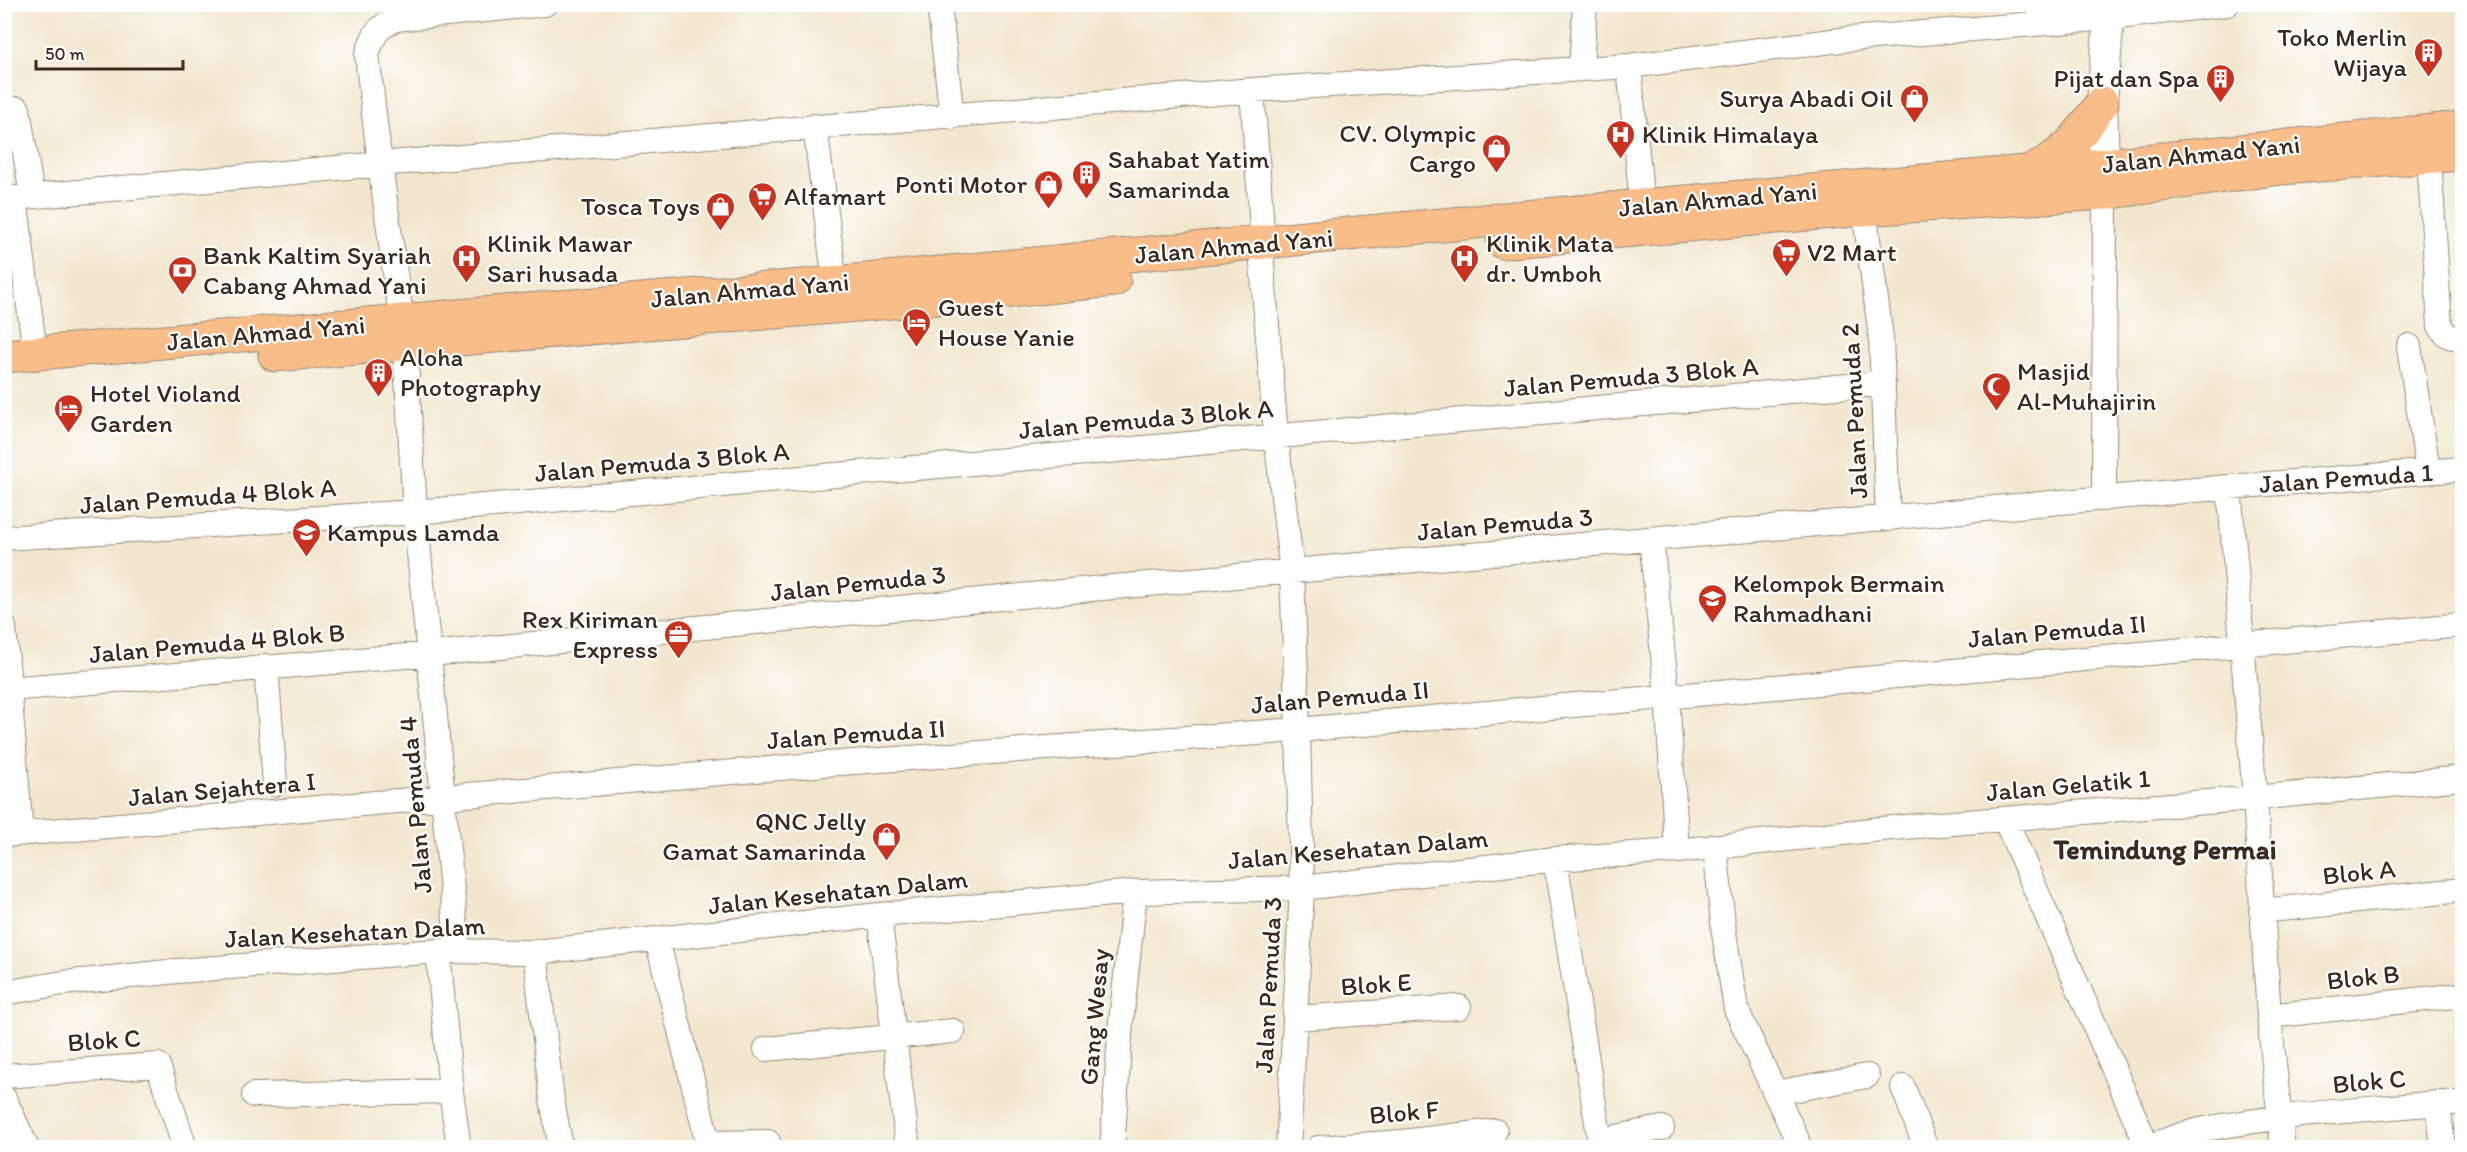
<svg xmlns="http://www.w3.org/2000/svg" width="2467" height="1152" font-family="Itim,sans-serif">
<rect width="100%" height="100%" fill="#fff"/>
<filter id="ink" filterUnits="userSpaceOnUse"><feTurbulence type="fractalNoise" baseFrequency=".0167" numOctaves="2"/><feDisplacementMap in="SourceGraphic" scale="12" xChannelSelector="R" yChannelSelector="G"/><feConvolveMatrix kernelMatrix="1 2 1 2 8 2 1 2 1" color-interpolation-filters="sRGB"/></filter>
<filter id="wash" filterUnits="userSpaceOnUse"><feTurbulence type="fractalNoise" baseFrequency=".008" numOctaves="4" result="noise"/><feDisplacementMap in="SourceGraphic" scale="24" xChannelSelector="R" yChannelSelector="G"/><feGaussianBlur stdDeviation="1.35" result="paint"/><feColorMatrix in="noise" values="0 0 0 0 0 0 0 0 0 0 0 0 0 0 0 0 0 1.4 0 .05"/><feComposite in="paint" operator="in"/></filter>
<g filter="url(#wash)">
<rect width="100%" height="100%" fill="#f2e7ce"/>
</g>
<g filter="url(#ink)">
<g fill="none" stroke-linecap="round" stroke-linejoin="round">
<defs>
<path id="minor" d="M939,4L952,117
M1629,66L1642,206
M1581,69L1585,4
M1252,90L1263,243L1262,264L1276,436L1292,573L1298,730L1302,888L1288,1148
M18,109L32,196
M815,126L835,283
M2429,157L2440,326C2446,337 2451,338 2462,337
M13,198L17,213L35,353
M4,199L380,164L367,55C374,34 376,28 396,19L545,4
M1864,209L1881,337L1888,519
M2409,346L2428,471
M2229,487L2255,798L2269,1016L2283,1148
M2104,499L2105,193
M4,538L415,512L1882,383
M1651,539L1667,695L1677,851
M4,627L21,833
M266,666L275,784
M8,689L430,654L1092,589L2229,487L2462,469
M2005,819L2148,1148C2186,1130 2214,1127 2255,1121C2315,1112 2377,1109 2438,1103H2462
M4,835L826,764L1298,730L2462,625
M1715,846L1724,933L1736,1009L1801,1148
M1555,859L1601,1148
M2261,911L2462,890
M879,915L908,1148
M657,939L708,1143L768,1142V1148
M438,951L451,1091L459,1148
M458,951L415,512L405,345L380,164L1252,90L1629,66L1849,39L2109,18L2227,4
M535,952L552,1100L561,1148
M4,993L63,983L177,971L438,951L535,952L879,915L1135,892L1302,888L1555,859L1677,851L1881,829L2255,798L2462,778
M2269,1016L2462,995
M1296,1018L1459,1007
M766,1049L953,1031
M4,1076L158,1065L185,1148
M1903,1087L1926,1148
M1775,1093L1867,1076
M254,1095L451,1091
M4,1098L27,1148
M2438,1103L2443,1148
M1601,1140L1662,1128
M1112,1148L1121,1022L1135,892
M1318,1148L1402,1142L1495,1131"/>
<path id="tertiary" d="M2105,190L2102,103L2110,4"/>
<path id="primary" d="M2036,169C2070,150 2080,134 2102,103
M1503,242L1864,209L2105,193L2281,168L2462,154
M275,355L961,296L1114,280
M4,356L835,283L1642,206L2104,165L2462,128"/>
</defs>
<use href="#minor" stroke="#968876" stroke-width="26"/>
<use href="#tertiary" stroke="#968876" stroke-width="32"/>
<use href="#primary" stroke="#968876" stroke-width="35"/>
<use href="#minor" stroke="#fff" stroke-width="24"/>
<use href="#tertiary" stroke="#fff" stroke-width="30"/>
<use href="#primary" stroke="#f8bd89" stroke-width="33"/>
</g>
</g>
<defs>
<symbol id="building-pin" viewBox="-11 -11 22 30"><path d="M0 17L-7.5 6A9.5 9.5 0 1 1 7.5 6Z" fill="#c8321e" stroke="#fff"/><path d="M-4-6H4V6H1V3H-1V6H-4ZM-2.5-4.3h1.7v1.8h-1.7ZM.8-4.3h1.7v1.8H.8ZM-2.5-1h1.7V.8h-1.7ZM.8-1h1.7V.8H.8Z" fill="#fff"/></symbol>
<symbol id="shop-pin" viewBox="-11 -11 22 30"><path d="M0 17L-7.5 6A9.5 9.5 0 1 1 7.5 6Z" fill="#c8321e" stroke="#fff"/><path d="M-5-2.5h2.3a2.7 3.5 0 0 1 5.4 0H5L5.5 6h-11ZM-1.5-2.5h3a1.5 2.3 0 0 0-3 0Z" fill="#fff"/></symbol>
<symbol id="hospital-pin" viewBox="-11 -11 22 30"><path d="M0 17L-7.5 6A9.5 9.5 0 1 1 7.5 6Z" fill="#c8321e" stroke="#fff"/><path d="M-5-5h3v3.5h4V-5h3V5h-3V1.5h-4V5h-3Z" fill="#fff"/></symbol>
<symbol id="supermarket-pin" viewBox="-11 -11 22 30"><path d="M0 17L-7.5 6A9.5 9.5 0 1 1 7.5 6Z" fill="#c8321e" stroke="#fff"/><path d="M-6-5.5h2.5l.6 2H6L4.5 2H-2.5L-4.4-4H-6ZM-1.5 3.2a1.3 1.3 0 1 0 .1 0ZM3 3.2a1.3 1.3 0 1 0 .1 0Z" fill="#fff"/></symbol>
<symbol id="bank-pin" viewBox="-11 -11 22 30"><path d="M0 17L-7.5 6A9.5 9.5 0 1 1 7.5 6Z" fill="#c8321e" stroke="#fff"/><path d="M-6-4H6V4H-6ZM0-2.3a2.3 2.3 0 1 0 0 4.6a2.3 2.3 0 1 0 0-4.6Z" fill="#fff"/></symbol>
<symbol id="hotel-pin" viewBox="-11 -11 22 30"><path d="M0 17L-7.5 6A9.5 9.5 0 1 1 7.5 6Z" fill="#c8321e" stroke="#fff"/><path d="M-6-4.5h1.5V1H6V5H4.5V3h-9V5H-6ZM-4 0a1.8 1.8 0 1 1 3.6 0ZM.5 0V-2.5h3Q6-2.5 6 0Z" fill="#fff"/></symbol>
<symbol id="mosque-pin" viewBox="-11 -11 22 30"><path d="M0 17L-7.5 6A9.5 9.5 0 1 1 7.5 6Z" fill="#c8321e" stroke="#fff"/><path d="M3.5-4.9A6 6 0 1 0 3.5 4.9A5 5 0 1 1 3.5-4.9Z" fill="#fff"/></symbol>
<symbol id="university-pin" viewBox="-11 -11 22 30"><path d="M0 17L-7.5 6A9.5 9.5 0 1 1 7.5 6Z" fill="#c8321e" stroke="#fff"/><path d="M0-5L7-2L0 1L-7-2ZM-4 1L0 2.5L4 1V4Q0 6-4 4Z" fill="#fff"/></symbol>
<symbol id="school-pin" viewBox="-11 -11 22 30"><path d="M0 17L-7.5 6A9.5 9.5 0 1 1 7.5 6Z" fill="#c8321e" stroke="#fff"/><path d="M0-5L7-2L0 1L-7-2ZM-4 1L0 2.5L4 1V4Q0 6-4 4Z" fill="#fff"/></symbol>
<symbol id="office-pin" viewBox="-11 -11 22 30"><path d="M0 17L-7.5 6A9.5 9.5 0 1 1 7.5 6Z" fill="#c8321e" stroke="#fff"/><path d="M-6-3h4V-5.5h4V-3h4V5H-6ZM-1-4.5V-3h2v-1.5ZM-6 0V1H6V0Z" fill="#fff"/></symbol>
</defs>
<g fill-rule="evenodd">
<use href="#building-pin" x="2412" y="36" width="33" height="45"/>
<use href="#building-pin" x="2204" y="62" width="33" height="45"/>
<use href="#shop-pin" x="1898" y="82" width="33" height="45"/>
<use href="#hospital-pin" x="1604" y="118" width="33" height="45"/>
<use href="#shop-pin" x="1480" y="132" width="33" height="45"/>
<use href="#building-pin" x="1070" y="158" width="33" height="45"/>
<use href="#shop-pin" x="1032" y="168" width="33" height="45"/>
<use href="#supermarket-pin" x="746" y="180" width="33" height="45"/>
<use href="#shop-pin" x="704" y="190" width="33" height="45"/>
<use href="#supermarket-pin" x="1770" y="236" width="33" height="45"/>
<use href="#hospital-pin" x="450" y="242" width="33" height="45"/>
<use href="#hospital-pin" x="1448" y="242" width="33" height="45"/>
<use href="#bank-pin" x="166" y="254" width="33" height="45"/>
<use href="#hotel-pin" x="900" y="306" width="33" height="45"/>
<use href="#building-pin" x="362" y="356" width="33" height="45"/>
<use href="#mosque-pin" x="1980" y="370" width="33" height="45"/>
<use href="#hotel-pin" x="52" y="392" width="33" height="45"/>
<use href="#university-pin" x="290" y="516" width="33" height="45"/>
<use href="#school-pin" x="1696" y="582" width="33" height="45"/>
<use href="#office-pin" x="662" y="618" width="33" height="45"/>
<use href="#shop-pin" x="870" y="820" width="33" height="45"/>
</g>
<g text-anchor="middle" stroke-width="4.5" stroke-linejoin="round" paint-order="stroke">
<g font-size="26" fill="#3b2a1e" stroke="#fff" text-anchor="start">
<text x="2407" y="46" text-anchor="end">Toko Merlin<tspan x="2407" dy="30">Wijaya</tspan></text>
<text x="2199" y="87" text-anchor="end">Pijat dan Spa</text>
<text x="1893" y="107" text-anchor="end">Surya Abadi Oil</text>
<text x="1476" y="142" text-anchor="end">CV. Olympic<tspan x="1476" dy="30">Cargo</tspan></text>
<text x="1642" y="143">Klinik Himalaya</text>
<text x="1108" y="168">Sahabat Yatim<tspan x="1108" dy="30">Samarinda</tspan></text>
<text x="1027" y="193" text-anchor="end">Ponti Motor</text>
<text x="784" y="205">Alfamart</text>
<text x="700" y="215" text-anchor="end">Tosca Toys</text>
<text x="487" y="252">Klinik Mawar<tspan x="487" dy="30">Sari husada</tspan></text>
<text x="1486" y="252">Klinik Mata<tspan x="1486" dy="30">dr. Umboh</tspan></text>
<text x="1807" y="261">V2 Mart</text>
<text x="203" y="264">Bank Kaltim Syariah<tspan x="203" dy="30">Cabang Ahmad Yani</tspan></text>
<text x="938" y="316">Guest<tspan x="938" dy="30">House Yanie</tspan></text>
<text x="400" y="366">Aloha<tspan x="400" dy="30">Photography</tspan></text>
<text x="2017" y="380">Masjid<tspan x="2017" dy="30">Al-Muhajirin</tspan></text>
<text x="90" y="402">Hotel Violand<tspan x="90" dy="30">Garden</tspan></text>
<text x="327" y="541">Kampus Lamda</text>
<text x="1733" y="592">Kelompok Bermain<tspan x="1733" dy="30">Rahmadhani</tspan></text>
<text x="658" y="628" text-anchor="end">Rex Kiriman<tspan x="658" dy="30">Express</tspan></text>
<text x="866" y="830" text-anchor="end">QNC Jelly<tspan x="866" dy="30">Gamat Samarinda</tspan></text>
</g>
<g font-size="26" fill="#3b2a1e" stroke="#fff">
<text transform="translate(2201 154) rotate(-6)" y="9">Jalan Ahmad Yani</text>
<text transform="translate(1718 199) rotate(-5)" y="9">Jalan Ahmad Yani</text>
<text transform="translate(1234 246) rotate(-5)" y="9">Jalan Ahmad Yani</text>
<text transform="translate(750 290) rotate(-5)" y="9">Jalan Ahmad Yani</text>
<text transform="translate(266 333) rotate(-5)" y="9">Jalan Ahmad Yani</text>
<text transform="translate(1631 377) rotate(-5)" y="9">Jalan Pemuda 3 Blok A</text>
<text transform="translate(1854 411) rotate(-93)" y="9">Jalan Pemuda 2</text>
<text transform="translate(1146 419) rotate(-5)" y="9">Jalan Pemuda 3 Blok A</text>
<text transform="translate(662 462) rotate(-5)" y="9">Jalan Pemuda 3 Blok A</text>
<text transform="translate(2346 478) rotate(-4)" y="9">Jalan Pemuda 1</text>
<text transform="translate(208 496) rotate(-4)" y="9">Jalan Pemuda 4 Blok A</text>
<text transform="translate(1505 524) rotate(-5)" y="9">Jalan Pemuda 3</text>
<text transform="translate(858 583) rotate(-6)" y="9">Jalan Pemuda 3</text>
<text transform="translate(2057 631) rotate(-5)" y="9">Jalan Pemuda II</text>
<text transform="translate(217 643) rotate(-5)" y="9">Jalan Pemuda 4 Blok B</text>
<text transform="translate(1340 697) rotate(-5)" y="9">Jalan Pemuda II</text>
<text transform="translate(856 734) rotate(-4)" y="9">Jalan Pemuda II</text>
<text transform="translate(2068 785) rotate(-5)" y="9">Jalan Gelatik 1</text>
<text transform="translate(222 789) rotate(-5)" y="9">Jalan Sejahtera I</text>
<text transform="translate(415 805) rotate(-95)" y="9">Jalan Pemuda 4</text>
<text transform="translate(1358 849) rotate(-5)" y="9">Jalan Kesehatan Dalam</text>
<text transform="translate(2359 872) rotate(-6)" y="9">Blok A</text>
<text transform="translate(838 892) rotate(-6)" y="9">Jalan Kesehatan Dalam</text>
<text transform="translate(355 932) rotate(-3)" y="9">Jalan Kesehatan Dalam</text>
<text transform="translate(2363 977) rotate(-6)" y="9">Blok B</text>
<text transform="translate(1376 984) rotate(-4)" y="9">Blok E</text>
<text transform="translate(1268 985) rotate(-87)" y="9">Jalan Pemuda 3</text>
<text transform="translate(1094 1017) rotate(-85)" y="9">Gang Wesay</text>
<text transform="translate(104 1040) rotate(-4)" y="9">Blok C</text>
<text transform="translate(2369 1081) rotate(-5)" y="9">Blok C</text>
<text transform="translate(1404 1112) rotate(-5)" y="9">Blok F</text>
</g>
<g font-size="28" font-weight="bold" fill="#3b2a1e" stroke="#fff">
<text x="2165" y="859">Temindung Permai</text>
</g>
</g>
<rect width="2467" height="1152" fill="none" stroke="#fff" stroke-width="24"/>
<path d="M36 60v9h147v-9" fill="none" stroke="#3b2a1e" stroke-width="3"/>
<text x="45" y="60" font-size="18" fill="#3b2a1e" stroke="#ffffff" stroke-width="4.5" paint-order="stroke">50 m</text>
</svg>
